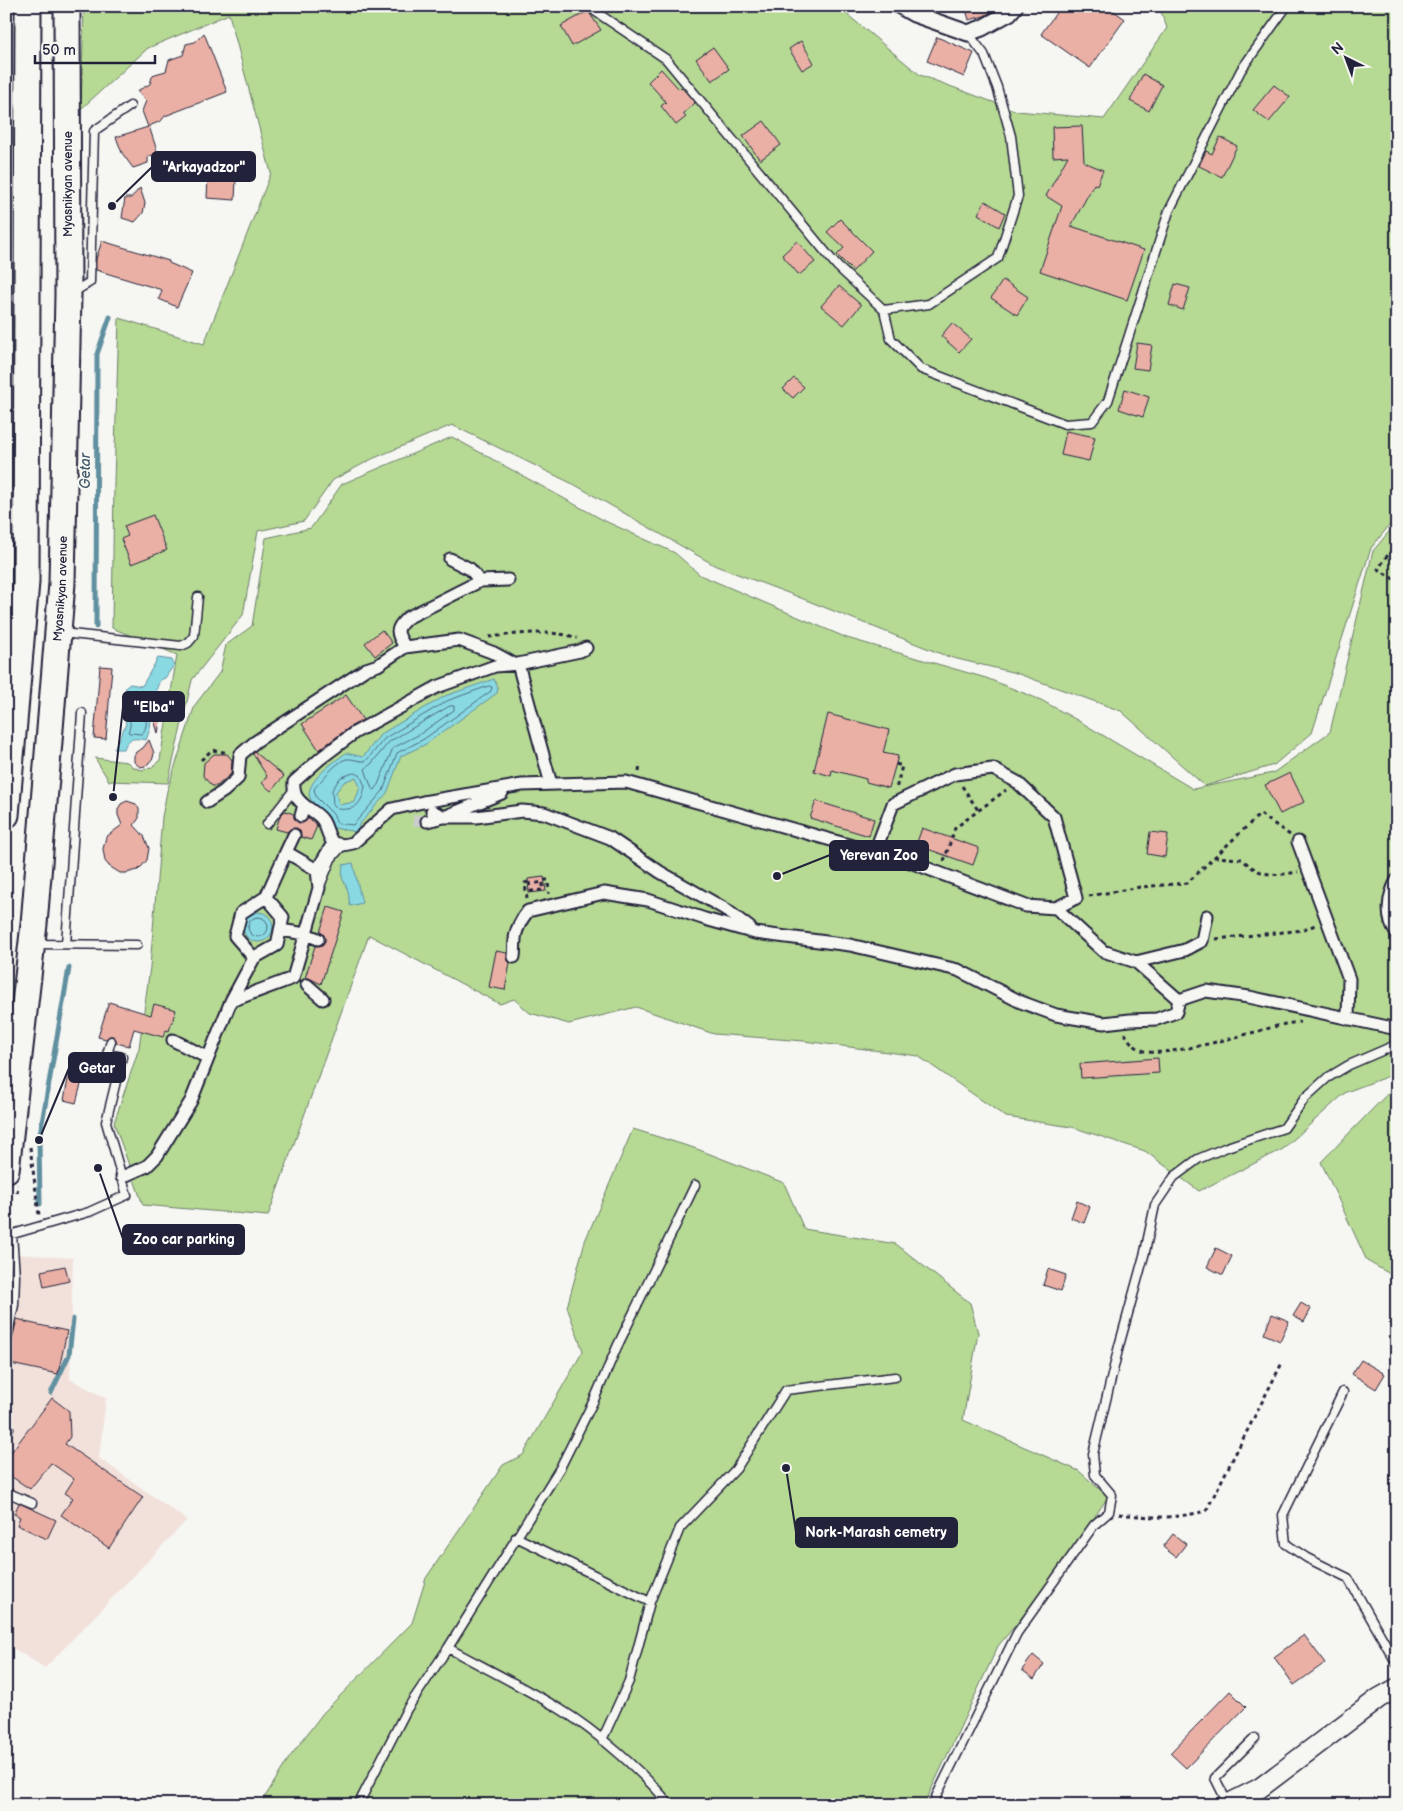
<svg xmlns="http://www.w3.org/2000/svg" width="1403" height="1811" font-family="'Balsamiq Sans',sans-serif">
<rect width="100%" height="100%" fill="#f6f6f2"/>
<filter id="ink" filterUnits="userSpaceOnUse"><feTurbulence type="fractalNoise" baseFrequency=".02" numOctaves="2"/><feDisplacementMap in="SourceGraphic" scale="10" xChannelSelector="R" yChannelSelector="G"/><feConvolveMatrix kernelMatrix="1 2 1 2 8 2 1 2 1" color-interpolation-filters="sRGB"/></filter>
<g filter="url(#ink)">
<path fill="#f2e1db" d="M17,1254L73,1258L70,1379L106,1398L99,1458L187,1520L45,1668L6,1644V1295Z"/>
<path fill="#b6d994" stroke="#6c7e68" d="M84,6H837L920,75L1017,111L1104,119L1167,28L1159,6H1397V516L1371,548L1312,733L1274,765L1205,786L1121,711L1016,673L949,657L796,596L716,566L577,486L452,425L372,459L333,480L304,521L258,531L243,615L192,680L168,783L109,781L95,758L127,762L133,767L141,770L151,768L160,760L177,655L112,628L114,483L119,318L204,344L271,173L229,14L148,48L81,109Z
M452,437L605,521L675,553L700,575L847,638L986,678L1041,700L1084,724L1193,789L1273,773L1330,732L1373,551L1397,522V1073L1346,1092L1283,1149L1199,1191L1145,1151L1072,1127L1006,1117L918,1056L804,1041L714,1034L636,1007L569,1024L530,1013L514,999L500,1004L369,935L268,1216L143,1205L114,1123L139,1048L150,967L162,817L167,791L195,705L220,672L226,645L252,626L266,538L311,528L342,484Z
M1397,1084V1278L1367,1261L1321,1162Z
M633,1129L697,1149L784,1183L804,1229L896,1244L970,1303L978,1333L963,1420L1079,1471L1108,1497L1045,1590L998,1646L924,1805H260L289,1758L323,1713L412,1623L426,1578L503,1465L523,1455L583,1351L567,1307L585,1241Z"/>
<path fill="#89d9e3" stroke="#6090a0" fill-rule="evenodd" d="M158,658L172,660L174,665L165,678L160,680L155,693L150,696L147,702L151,719L150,729L146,740C134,738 128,737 124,749H114L126,724L123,708L127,698L125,692L126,687L130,684L142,686Z
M494,679L498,688L497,693L426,744L401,756L387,793L359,825L358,832L333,828C327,812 320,811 311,800C301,784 335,761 346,753L363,757L381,734L445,696ZM356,777L360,787L355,802L339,805L336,792L344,782Z
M353,863L362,903L350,906L348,891L342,877L343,865Z
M243 927a15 15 0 1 1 30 0a15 15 0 1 1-30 0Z"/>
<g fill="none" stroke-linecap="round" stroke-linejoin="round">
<path stroke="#4b6b7e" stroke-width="1" d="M489,686L492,687L491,691L424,739L397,753L383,791L353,825L337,823L333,814L316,797L314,789C321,781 336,762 346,759C352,758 360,762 366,761L385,738L447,701Z
M133,690L143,691L145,693C145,696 143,698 143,701C141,712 152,721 142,734L130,733L128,732C133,721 128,719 128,710C128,703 132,699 130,692Z
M450,706H454V710L420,734L393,748L377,787L375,790L372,789L365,769L372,763L389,742Z
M354,773L360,775L365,786C362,804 356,811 337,809L333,805L332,790L340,778Z
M248 927a10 10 0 1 1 20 0a10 10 0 1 1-20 0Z"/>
<path stroke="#6090a0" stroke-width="5" d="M96,627L97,354L110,317
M40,1204L39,1140L69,968
M51,1393L69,1355L73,1319"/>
</g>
<path fill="#eab0a5" stroke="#22223b" d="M965,6H1002L984,16L969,20Z
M1061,6H1107L1125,19L1090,68L1041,34Z
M588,11L601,30L572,46L561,26Z
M204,33L227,92L165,116L161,121L149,126L158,154L148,156V163L133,168L122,153L116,137L148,127L142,111L146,101L137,91L150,84L152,77L155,74L166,71L169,60L183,55L186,44L195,42Z
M937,37L974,53L964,77L927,61Z
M801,41L814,63L802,70L789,49Z
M713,47L729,69L712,81L696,59Z
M661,69L679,89L681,87L695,103L683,114L686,117L676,125L661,106L666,102L648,82Z
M1143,74L1162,85L1149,111L1130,101Z
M1274,85L1290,97L1269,122L1253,110Z
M764,121L781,145L760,160L743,136Z
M1082,126L1084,162L1103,170L1097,185L1094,184L1071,226L1144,250L1127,300L1040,271L1062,206L1046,196L1068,156L1053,157L1052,127Z
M1220,137L1237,146L1222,177L1199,166L1206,151L1212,154Z
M209,156L237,158L235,200L207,198Z
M140,188L145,203L143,213L135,222L122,218L125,198H131Z
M985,201L1005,213L999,227L978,214Z
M840,219L872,251L853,271L837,255L844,248L827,232Z
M102,241L169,261V263L192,273L177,307L159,299L162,290L96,270V259Z
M797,241L815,262L799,275L782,255Z
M1003,280L1028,297L1017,315L991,298Z
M1175,284L1190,288L1183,310L1169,305Z
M839,286L861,305L844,325L821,306Z
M952,323L971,339L959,352L941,336Z
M1137,343L1152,345L1148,370L1133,368Z
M794,378L804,387L793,398L783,389Z
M1125,389L1149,397L1143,417L1119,409Z
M1066,431L1095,437L1089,461L1061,455Z
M153,515L167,550L131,564L121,539L128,536L124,526Z
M382,630L392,643L375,656L365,643Z
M100,666L112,667L106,739L94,738Z
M346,695L363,720L350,727L319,750L302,724Z
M155,696L164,698L158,733L149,703L151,698Z
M828,714L889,730L883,753L898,756L889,788L866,782V779L832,770L831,776L814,771Z
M149,740L154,753L153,758L146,766L140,767L134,762V756L136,752L143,748Z
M255,752L284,776L271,791L262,783L267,776L253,754Z
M214,754H227L232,760L231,774L217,786H212L203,776L204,763Z
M1290,773L1304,802L1280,814L1265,785Z
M127,801L136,804L139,809V818L134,825L144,836L149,848L147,860L143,865L138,870L126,873H120L109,866L105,861L103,849L106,837L122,825L118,815V809L121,804Z
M816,801L874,819L869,836L810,818Z
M285,811L294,814V818L299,823H303L308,818L315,823L317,826L311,840L301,837L300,831L297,828L290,829L287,832L276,829L280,816Z
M922,828L979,848L973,865L916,845Z
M1150,832L1168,834L1165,857L1147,854Z
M544,877L546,891L529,893L528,879Z
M328,907L344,912L321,984L309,978H305L315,946L322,945L325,941L324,935L320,932Z
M496,951L507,953V959L510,963L505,990L489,987Z
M109,1002L151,1015L154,1004L176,1010L169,1031L166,1030L163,1037L134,1029L129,1046L116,1043V1039L113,1036H109L106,1039L98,1037Z
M1158,1058L1159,1073L1081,1078L1080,1064Z
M69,1074L83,1077L76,1103L64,1100Z
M1077,1201L1090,1207L1084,1223L1071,1218Z
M1216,1248L1232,1256L1223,1275L1207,1267Z
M65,1266L69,1281L44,1287L41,1271Z
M1048,1269L1066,1275L1061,1291L1043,1285Z
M1301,1303L1311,1309L1304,1322L1293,1316Z
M1272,1314L1289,1321L1280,1341L1264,1334Z
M17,1319L25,1321V1322L67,1331L58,1374L6,1363V1347L11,1344Z
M1361,1360L1385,1374L1376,1389L1352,1374Z
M52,1398L69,1411L70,1437L65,1444L143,1497L109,1548L61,1515L73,1498L65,1493L74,1479L51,1463L30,1489L6,1473V1459Z
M19,1503L56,1520L47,1539L17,1525L20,1517L14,1514Z
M1173,1534L1186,1544L1176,1557L1163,1547Z
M1304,1635L1325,1663L1294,1685L1274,1657Z
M1033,1655L1044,1664L1034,1679L1022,1670Z
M1230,1691L1246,1707L1186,1768L1170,1753Z"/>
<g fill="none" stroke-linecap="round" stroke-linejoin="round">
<path stroke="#cccccd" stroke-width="11" stroke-dasharray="11 5.5" stroke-linecap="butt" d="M413,820L427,821"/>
<defs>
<path id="service" d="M592,6L596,12L666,59L837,266L884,310L929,304L998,258L1018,196L1011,136L997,87L984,54L968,33
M72,293L90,282L94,131L130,106
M884,310L891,339L921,369L1065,424L1092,422L1108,401L1169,211L1241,70L1287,6
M62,633L181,646L188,643L194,636L198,597
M267,824L293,791
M320,886L331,859L343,845
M34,944L137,945
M66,944L82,713
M6,1236L89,1212L127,1195L106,1122L122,1057L107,1054L111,1041
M6,1342L14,1305L15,1276L12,1234
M1343,1392L1283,1515L1286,1544L1307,1558L1348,1578L1397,1664
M6,1431L9,1428
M6,1492L32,1503
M516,1537L650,1602
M448,1648C485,1668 523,1687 560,1709C596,1731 643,1772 670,1805
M602,1740L629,1681L650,1602L680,1528L736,1469L786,1390L895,1377
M1228,1804L1215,1778L1255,1738
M358,1805L407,1709L448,1648L560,1468L594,1400L617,1347L695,1185
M932,1805L1017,1633L1094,1525L1109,1512L1112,1495L1095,1475L1093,1454L1119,1346L1145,1252L1155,1205L1174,1177L1198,1159L1227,1147L1284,1128L1305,1098L1327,1078L1349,1065L1393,1046L1397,1042"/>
<path id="pedestrian" d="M450,559L470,569L480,581
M405,647C397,633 394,630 407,618L480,581L508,580
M518,664L580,651L586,648
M207,802L224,791L238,778L240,755L255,742L366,669L378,665L405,647L459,640L494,653L514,664
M304,805C310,810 319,814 323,821C327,828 328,836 333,843L343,845L353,843L392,809L423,802L522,785L626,782L863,849H876L1026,906L1056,908L1103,951L1136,962L1179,1000L1206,991L1249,997L1397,1029
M432,811L444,817H476L522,811L544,813L610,838L660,872L725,909L750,928
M301,816L304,805C296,798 293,793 294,782L321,758L354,733L437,687L495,666L518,664L551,784
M427,821L444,817L502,793
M294,835L286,852L317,870
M1298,842L1349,979L1348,1019
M876,849L893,804L955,774L993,769L1017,782L1054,817L1076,898L1056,908
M1397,880C1388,896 1385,919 1397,934
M280,930L306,934L318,939
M514,957C515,951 514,946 515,940C515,931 522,918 528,911L604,893L648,900L705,919L755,933L850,945L958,970L1021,1002L1056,1015L1104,1023L1130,1020L1157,1019L1176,1012L1179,1000
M254,958L235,936L241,913L266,897
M1136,962L1185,950L1202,941L1207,916
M307,985L323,999
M231,1001L254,958L277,945L283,917L266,897L286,852
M173,1040L208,1058
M122,1177L147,1166L157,1156L191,1101L231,1001L293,978L319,888L317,870L333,843"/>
<path id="minor" d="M900,6L914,14L968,33L982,28L1009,13L1015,6"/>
<path id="tertiary" d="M1226,1805L1260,1788L1379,1698L1397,1688"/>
<g id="trunk">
<path d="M6,815L26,582L28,6"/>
<path id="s1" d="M6,1170L34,924L62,583L68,295L67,6"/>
</g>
</defs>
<use href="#service" stroke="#22223b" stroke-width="11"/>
<use href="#pedestrian" stroke="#22223b" stroke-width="15"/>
<use href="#minor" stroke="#22223b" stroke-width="19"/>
<use href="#tertiary" stroke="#22223b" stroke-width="22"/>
<use href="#trunk" stroke="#22223b" stroke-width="29"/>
<path stroke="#22223b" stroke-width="3" stroke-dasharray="4 4" stroke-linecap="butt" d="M1397,542L1378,569L1397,581
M489,637C516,634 552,629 577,638
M201,760L212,750L229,753
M896,764L902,766L896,789
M639,772L640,764
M962,786L978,810
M1214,857L1242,859C1260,877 1274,876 1298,872
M944,861L955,828L1006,790
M544,880H548L549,894
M530,882L531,891L543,890V882L533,884
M1089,896L1140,887L1187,883L1260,814L1290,835
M527,899L525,883L528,882
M1216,939L1304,930L1315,925
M1125,1033C1128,1041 1136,1048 1144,1051C1165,1059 1260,1030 1285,1024L1300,1022
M30,1147L39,1215
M17,1193L18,1185
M1119,1514C1154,1518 1172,1519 1206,1511L1282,1363"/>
<use href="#service" stroke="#f6f6f2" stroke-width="8"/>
<use href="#pedestrian" stroke="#f6f6f2" stroke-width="11"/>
<use href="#minor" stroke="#f6f6f2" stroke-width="15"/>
<use href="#tertiary" stroke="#f6f6f2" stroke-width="19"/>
<use href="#trunk" stroke="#f6f6f2" stroke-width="25"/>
</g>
</g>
<g text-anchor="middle" stroke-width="4.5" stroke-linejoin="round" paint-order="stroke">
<g font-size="12" fill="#22223b" stroke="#f6f6f2">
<text transform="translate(68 184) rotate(-90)" y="4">Myasnikyan avenue</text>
<text dy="4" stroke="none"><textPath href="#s1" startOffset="584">Myasnikyan avenue</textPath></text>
</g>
<g font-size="14" font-style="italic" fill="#41596d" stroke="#f6f6f2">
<text transform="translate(85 471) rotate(-90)" y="5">Getar</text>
</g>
</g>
<path fill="none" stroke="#22223b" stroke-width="2" d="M112 206L152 167M113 797L123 707M777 876L830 855M39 1140L69 1068M98 1168L123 1239M786 1468L796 1532"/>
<g fill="#22223b" stroke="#f6f6f2" stroke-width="2">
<circle cx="112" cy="206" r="5"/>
<circle cx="113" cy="797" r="5"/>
<circle cx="777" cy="876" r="5"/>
<circle cx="39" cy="1140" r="5"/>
<circle cx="98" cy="1168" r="5"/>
<circle cx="786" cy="1468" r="5"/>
</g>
<g fill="#22223b" stroke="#22223b" stroke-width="2">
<rect x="152" y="152" width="103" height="29" rx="5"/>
<rect x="123" y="692" width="61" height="29" rx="5"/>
<rect x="830" y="841" width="98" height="29" rx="5"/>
<rect x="69" y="1053" width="56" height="29" rx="5"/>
<rect x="123" y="1225" width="121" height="29" rx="5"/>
<rect x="796" y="1518" width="161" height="29" rx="5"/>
</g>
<g font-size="14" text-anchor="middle" font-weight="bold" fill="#fff">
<text x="204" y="172">"Arkayadzor"</text>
<text x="154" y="712">"Elba"</text>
<text x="879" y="860">Yerevan Zoo</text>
<text x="97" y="1073">Getar</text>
<text x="184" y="1244">Zoo car parking</text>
<text x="876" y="1537">Nork-Marash cemetry</text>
</g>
<rect width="1403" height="1811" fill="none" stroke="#f6f6f2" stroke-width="25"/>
<rect x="12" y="12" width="1378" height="1786" fill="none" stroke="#22223b" stroke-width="2" filter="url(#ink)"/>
<g transform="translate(1346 58) rotate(318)" stroke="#f6f6f2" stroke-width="4" paint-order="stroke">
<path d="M0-4L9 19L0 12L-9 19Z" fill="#22223b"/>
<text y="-8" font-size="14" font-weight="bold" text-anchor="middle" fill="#22223b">N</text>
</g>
<path d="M35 55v8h120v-8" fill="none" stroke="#22223b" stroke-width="2.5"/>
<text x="42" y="55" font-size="15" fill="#22223b" stroke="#f6f6f2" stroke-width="4" paint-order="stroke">50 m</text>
</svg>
